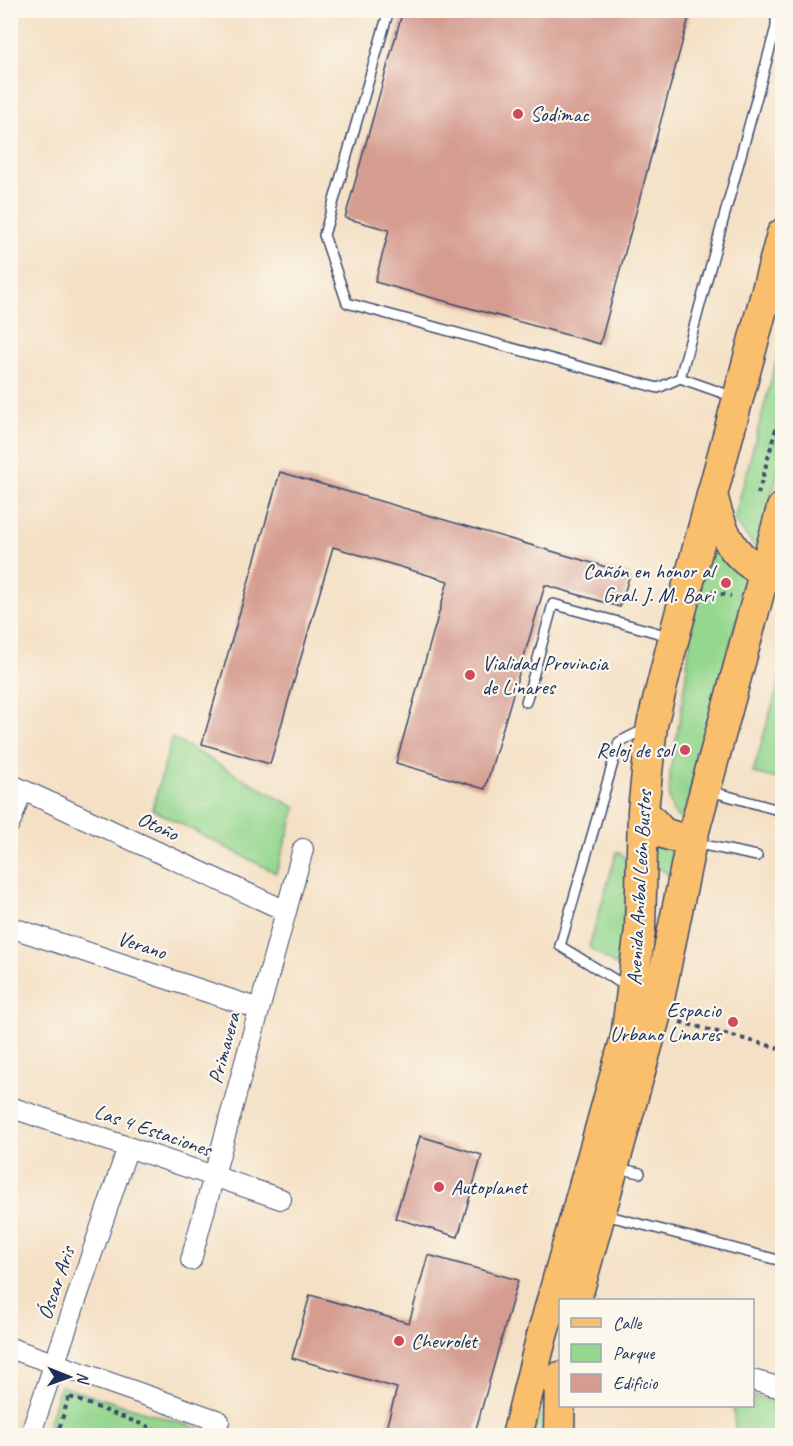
<svg xmlns="http://www.w3.org/2000/svg" width="793" height="1446" font-family="Caveat,sans-serif">
<rect width="100%" height="100%" fill="#fbf7ec"/>
<filter id="ink" filterUnits="userSpaceOnUse"><feTurbulence type="fractalNoise" baseFrequency=".0167" numOctaves="2"/><feDisplacementMap in="SourceGraphic" scale="12" xChannelSelector="R" yChannelSelector="G"/><feConvolveMatrix kernelMatrix="1 2 1 2 8 2 1 2 1" color-interpolation-filters="sRGB"/></filter>
<filter id="wash" filterUnits="userSpaceOnUse"><feTurbulence type="fractalNoise" baseFrequency=".008" numOctaves="4" result="noise"/><feDisplacementMap in="SourceGraphic" scale="24" xChannelSelector="R" yChannelSelector="G"/><feGaussianBlur stdDeviation="1.35" result="paint"/><feColorMatrix in="noise" values="0 0 0 0 0 0 0 0 0 0 0 0 0 0 0 0 0 1.4 0 .05"/><feComposite in="paint" operator="in"/></filter>
<g filter="url(#wash)">
<rect width="100%" height="100%" fill="#f4e0c4"/>
<path fill="#95d78f" stroke="#588376" stroke-width="1.5" d="M782,339V456L758,551L734,520Z
M718,541L748,578L682,821L673,812L669,799L670,772L681,713L697,589Z
M782,671V780L753,773Z
M172,738L296,808L276,873L152,809Z
M649,833L679,850L671,876L648,862Z
M617,851L629,860L621,969L589,947Z
M60,1386L221,1435H45Z
M753,1396L782,1404V1435H736L733,1406H752Z
M544,1402L551,1435H533Z"/>
<g id="blocks">
<path fill="#d59c90" d="M403,10H691L600,344L375,282L389,230L345,218Z
M280,472L630,574L620,607L545,585L485,789L396,763L448,581L333,547L270,764L202,744Z
M420,1136L482,1155L458,1237L395,1218Z
M428,1255L518,1280L474,1436H399L385,1432L397,1388L292,1358L310,1295L409,1323Z"/>
</g>
</g>
<g filter="url(#ink)">
<use href="#blocks" fill-opacity="0" stroke="#3c4a6d" stroke-width="1.5"/>
<g fill="none" stroke-linecap="round" stroke-linejoin="round">
<defs>
<path id="service" d="M389,10L324,235L347,303L658,388L680,378L776,27V10
M680,378L734,397
M526,702L553,604L669,636
M710,791L782,811
M694,843L757,856
M627,987L560,946L619,742L645,729
M618,1168L640,1173
M605,1215L782,1261"/>
<path id="minor" d="M10,784L286,911
M10,823L22,790
M10,927L259,1009
M10,1107L281,1199
M191,1260L303,849
M10,1348L219,1421
M752,1380L782,1388
M30,1436L128,1147"/>
<path id="primary" d="M712,494C722,537 736,567 782,577
M643,811L663,833L691,842
M576,1300L656,1014L691,842L782,508
M517,1436L540,1343L626,1037L640,930L643,811L652,725L674,637L782,234
M559,1436L560,1377"/>
</defs>
<use href="#service" stroke="#3c4a6d" stroke-width="12"/>
<use href="#minor" stroke="#3c4a6d" stroke-width="22"/>
<use href="#primary" stroke="#3c4a6d" stroke-width="33"/>
<path stroke="#3c4a6d" stroke-width="4" stroke-dasharray="4.5 4.5" stroke-linecap="butt" d="M758,494L782,407
M712,592L731,596
M680,1022L782,1049
M70,1397L173,1436
M57,1436L69,1396"/>
<use href="#service" stroke="#fff" stroke-width="9"/>
<use href="#minor" stroke="#fff" stroke-width="20"/>
<use href="#primary" stroke="#f9bf6d" stroke-width="30"/>
</g>
</g>
<g fill="#d1495b" stroke="#fbf7ec" stroke-width="2">
<circle cx="518" cy="114" r="6"/>
<circle cx="726" cy="583" r="6"/>
<circle cx="470" cy="675" r="6"/>
<circle cx="685" cy="750" r="6"/>
<circle cx="733" cy="1022" r="6"/>
<circle cx="439" cy="1187" r="6"/>
<circle cx="399" cy="1341" r="6"/>
</g>
<g text-anchor="middle" stroke-width="4.5" stroke-linejoin="round" paint-order="stroke">
<g font-size="21" fill="#1b2f5e" stroke="#fbf7ec" text-anchor="start">
<text x="530" y="121">Sodimac</text>
<text x="714" y="578" text-anchor="end">Cañón en honor al<tspan x="714" dy="24">Gral. J. M. Bari</tspan></text>
<text x="482" y="670">Vialidad Provincia<tspan x="482" dy="24">de Linares</tspan></text>
<text x="673" y="757" text-anchor="end">Reloj de sol</text>
<text x="721" y="1017" text-anchor="end">Espacio<tspan x="721" dy="24">Urbano Linares</tspan></text>
<text x="451" y="1194">Autoplanet</text>
<text x="411" y="1348">Chevrolet</text>
</g>
<g font-size="21" fill="#1b2f5e" stroke="#fbf7ec">
<text transform="translate(158 826) rotate(25)" y="7">Otoño</text>
<text transform="translate(639 888) rotate(-87)" y="7">Avenida Aníbal León Bustos</text>
<text transform="translate(142 945) rotate(18)" y="7">Verano</text>
<text transform="translate(224 1048) rotate(-75)" y="7">Primavera</text>
<text transform="translate(153 1130) rotate(19)" y="7">Las 4 Estaciones</text>
<text transform="translate(56 1283) rotate(-71)" y="7">Óscar Aris</text>
</g>
</g>
<rect width="793" height="1446" fill="none" stroke="#fbf7ec" stroke-width="36"/>
<rect x="559" y="1299" width="195" height="108" fill="#fbf7ec" stroke="#a1a7b3" stroke-width="1.5"/>
<rect x="571" y="1318" width="30" height="9" fill="#f9bf6d" stroke="#a1a7b3" stroke-width="1.5"/>
<text x="613" y="1329" font-size="18" fill="#1b2f5e">Calle</text>
<rect x="571" y="1344" width="30" height="18" fill="#95d78f" stroke="#a1a7b3" stroke-width="1.5"/>
<text x="613" y="1359" font-size="18" fill="#1b2f5e">Parque</text>
<rect x="571" y="1374" width="30" height="18" fill="#d59c90" stroke="#a1a7b3" stroke-width="1.5"/>
<text x="613" y="1389" font-size="18" fill="#1b2f5e">Edificio</text>
<g transform="translate(69 1377) rotate(91)" stroke="#fbf7ec" stroke-width="4.5" paint-order="stroke">
<path d="M0-4.5L10 22L0 15L-10 22Z" fill="#1b2f5e"/>
<text y="-9" font-size="16" font-weight="bold" text-anchor="middle" fill="#1b2f5e">N</text>
</g>
</svg>
